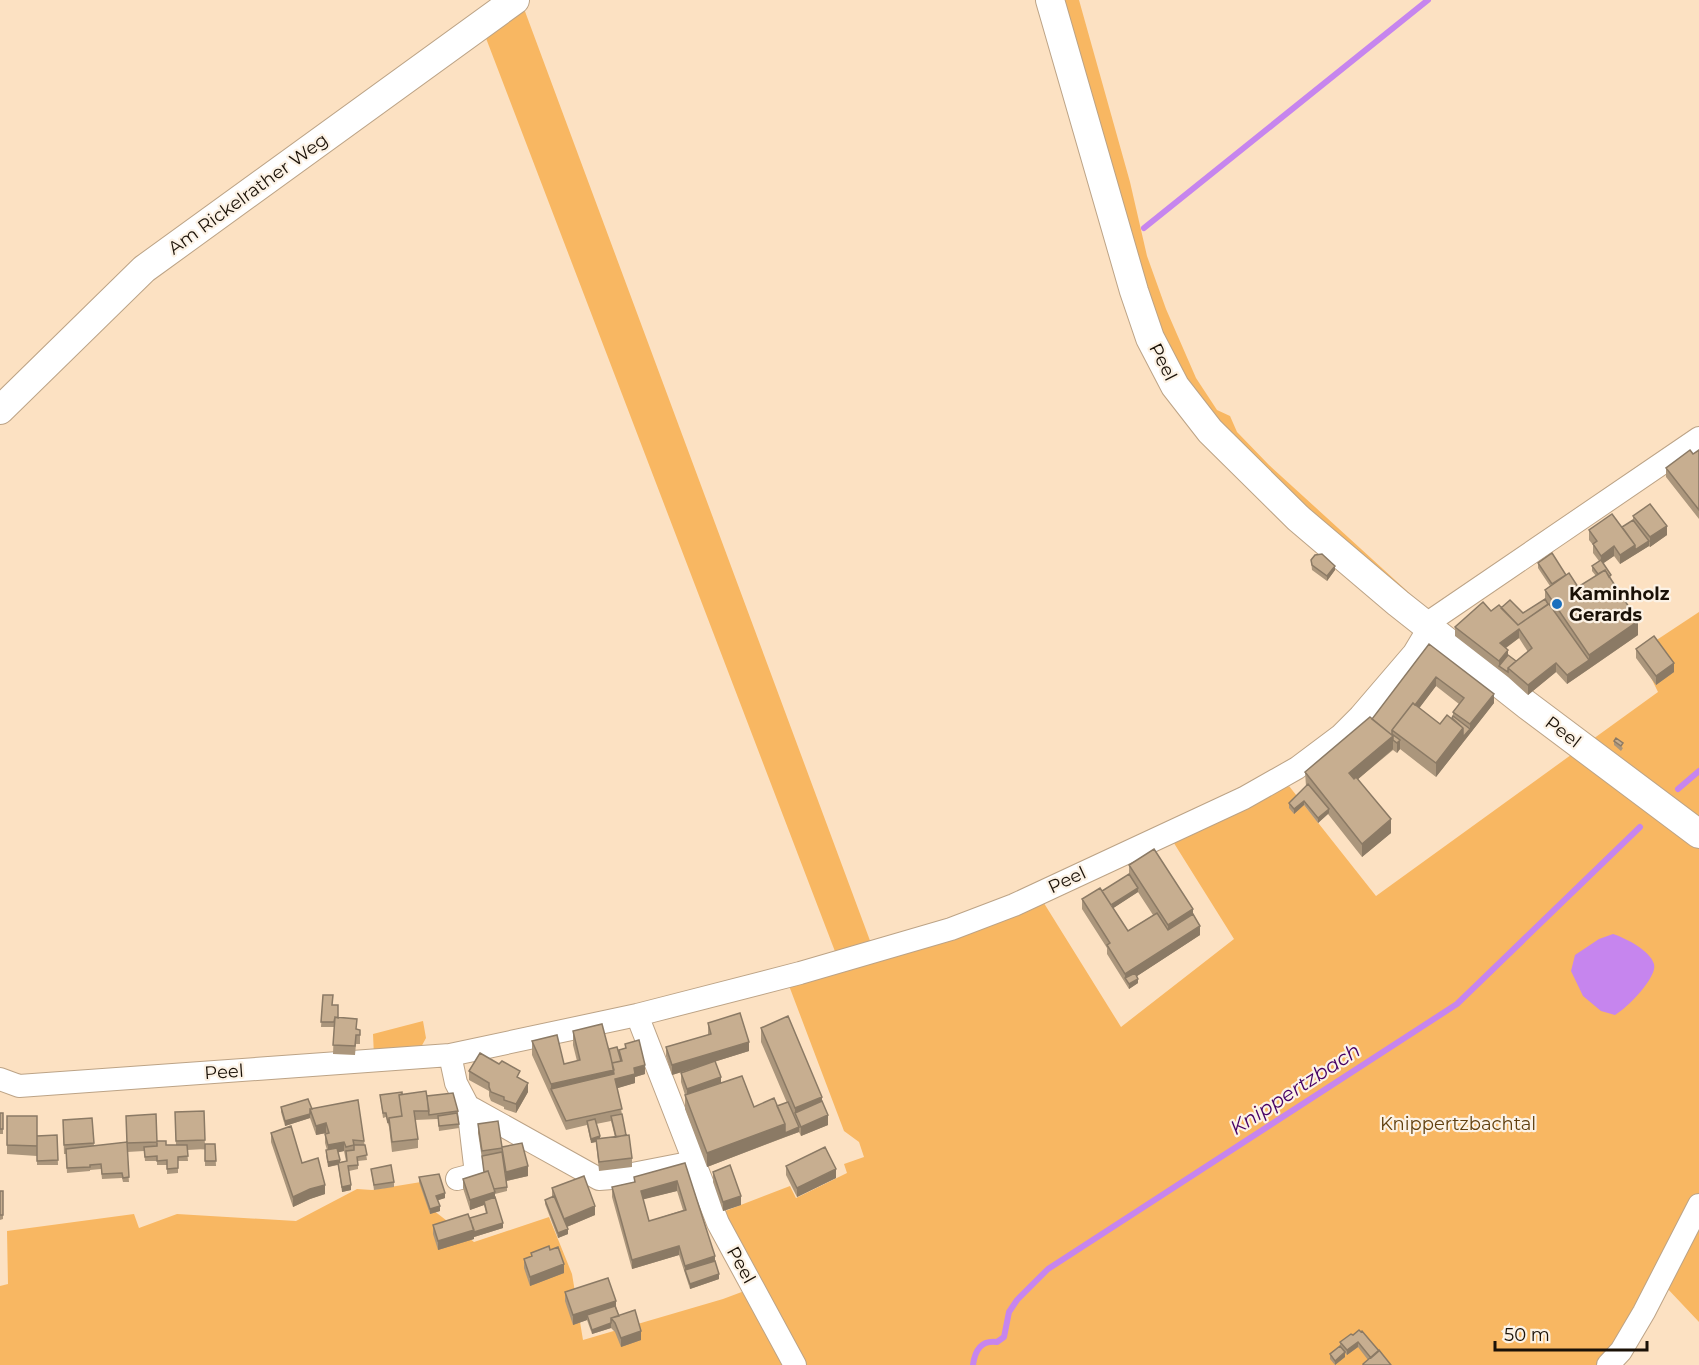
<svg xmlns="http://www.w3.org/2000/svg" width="1699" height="1365" font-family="Montserrat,sans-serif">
<rect width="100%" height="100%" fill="#fce1c2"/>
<path fill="#f8b762" d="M1062,0H1079L1130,182L1147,256L1166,309L1196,378L1217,410L1230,416L1237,432L1269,465L1418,601L1414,608L1255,462L1189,388L1155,319Z
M523,6L872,946L836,954L484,33Z
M1699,612V1322L1665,1286L1613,1365H0V1286L8,1284L7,1231L134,1214L139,1228L177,1214L296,1221L357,1189L372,1190L421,1182L433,1210L474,1242L549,1217L572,1274L583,1340L723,1299L747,1290L720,1213L790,1186L796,1198L847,1173L844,1164L864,1157L859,1142L844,1131L788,983L1042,900L1121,1027L1234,939L1172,840L1289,786L1376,896L1658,692L1641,657L1646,647Z
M423,1021L426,1038L420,1049L374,1056L373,1034Z"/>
<path fill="#c685ee" d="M1613,934C1625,938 1650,950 1654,964C1658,977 1626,1009 1615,1015L1601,1011L1583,996L1571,971L1575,955L1599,939Z"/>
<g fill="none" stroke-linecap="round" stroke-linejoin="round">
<path stroke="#c685ee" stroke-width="6" d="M1144,228L1428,0
M1678,789L1699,771
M973,1365C975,1350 981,1340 997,1342L1004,1337L1009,1312L1017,1300L1048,1269L1457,1004L1640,827"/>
<defs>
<path id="minor" d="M637,1015L718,1223L795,1365
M450,1055L456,1083L468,1106L476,1174L457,1179
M0,1079L19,1086L450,1055L637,1015L800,973L951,929L1014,905L1244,798L1297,768L1341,735L1360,716L1414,653L1435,618L1699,438
M468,1106L599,1179L612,1178L694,1162
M1608,1365L1621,1351L1644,1312L1699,1205"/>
<path id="tertiary" d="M1050,0L1134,291L1150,338L1175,386L1210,431L1298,518L1398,603L1527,705L1699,834
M0,410L144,269L515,0"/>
</defs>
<use href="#minor" stroke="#bca386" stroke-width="24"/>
<use href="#tertiary" stroke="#bca386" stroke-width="30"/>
<use href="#minor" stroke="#fff" stroke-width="22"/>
<use href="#tertiary" stroke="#fff" stroke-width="28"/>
</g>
<path fill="#ab967c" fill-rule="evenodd" d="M1699,450V519L1666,477V468L1693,454Z
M1633,516L1667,535L1650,547L1649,546L1620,564L1614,556L1603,563L1638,635L1589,669L1567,684L1556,672L1528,695L1508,677L1455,636V627L1491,611L1501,608L1523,613L1545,599V590L1550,586L1538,568V563L1566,575L1578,587L1596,576L1592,571V566L1599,561L1593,553V545L1589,540V530L1622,527L1633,520ZM1519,638L1528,652L1516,661L1508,655L1506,648Z
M1311,560L1335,570L1327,581L1312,570Z
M1429,644L1494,703L1436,777L1400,749L1397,753L1393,750L1358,779L1391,833L1362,857L1328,814L1318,823L1304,805L1294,814L1289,808V803L1306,786L1305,772L1372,719ZM1436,686L1459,704L1453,712V716L1452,718L1440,724L1419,708Z
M1636,649L1674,672L1656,685L1636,658Z
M1614,741L1623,748L1621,751L1614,745Z
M1129,865L1193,914L1200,935L1137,976L1138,983L1129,989L1107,954V948L1082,909V899L1102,891L1129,874ZM1138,892L1153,915L1128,931L1113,908Z
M323,995L332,1005L338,1018L357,1030H360V1044H356L355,1055L333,1054L334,1027H321Z
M708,1023L749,1051L672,1075L666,1056V1047L708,1035Z
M761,1028L822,1101L828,1125L801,1136L799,1132L707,1167L685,1109V1095L681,1082V1073L721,1083L754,1107L777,1106L787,1103L761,1042Z
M573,1031L619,1054V1050L625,1048V1044L645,1074L635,1077V1083L617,1088L626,1135L632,1158V1167L599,1171L596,1142L591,1143L587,1125L566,1130L532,1055V1041L564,1064L577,1061L573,1045ZM611,1121L615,1137L600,1139L596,1124Z
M469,1071L520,1078L528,1092L516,1113L504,1109V1107L491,1101L489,1096V1091L469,1080Z
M380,1095L427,1096L458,1111L459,1128L439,1131L438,1119L415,1120L418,1139V1148L392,1152L389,1127L386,1117L383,1118Z
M281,1107L312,1109L364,1141L367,1160L358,1161V1169L349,1171L351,1190L342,1192L338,1165L328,1167L326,1155V1150H327L325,1143V1134H327L326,1133L316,1135L310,1118L285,1126L281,1112ZM344,1151L346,1161L340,1162L338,1152Z
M204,1111L205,1149L187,1150L188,1161H178V1173L167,1174V1165H157V1161H145L144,1151L127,1152L129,1182H123L122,1178L102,1179L101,1169L90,1170V1171L67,1173L66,1154H64L63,1120L92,1118L94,1146L127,1142L157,1141L166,1145H176L175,1112Z
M0,1113H3V1134H0Z
M7,1116L37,1139L57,1135L58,1165H37V1156L7,1154Z
M478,1124L502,1147L528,1176L507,1181V1191L495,1194V1197L503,1228L474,1237V1239L438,1250L433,1234V1225L470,1218L486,1213L484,1205L470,1210L463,1188V1179L484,1172L478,1133Z
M271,1133L325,1194L310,1199L293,1207L271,1142Z
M205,1144H215L216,1166H205Z
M685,1163L715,1261L719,1279L690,1289L679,1255L632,1269L612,1197V1187L634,1182V1177ZM677,1191L683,1210L649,1221L643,1199Z
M786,1166L836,1178L797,1197L786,1175Z
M371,1169L394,1182V1187L374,1190Z
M713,1172L741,1205L723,1211L713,1182Z
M419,1177L445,1198L438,1200L440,1211L430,1214L419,1182Z
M552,1188L595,1215L567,1227L568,1234L558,1238L545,1204V1200L552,1197Z
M0,1191H3V1219L0,1220Z
M550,1250L564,1273L530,1286L524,1268V1259L531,1256V1253Z
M565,1292L616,1306L619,1316L641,1340L621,1347L615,1332L611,1328L592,1334L587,1320L573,1325L565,1301Z
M1353,1335L1379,1351L1391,1365H1363L1368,1360L1358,1347L1347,1355L1345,1353V1357L1335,1365L1330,1359V1354L1340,1346V1342Z"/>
<path fill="#8b7a65" d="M1667,526V535L1650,547V537Z
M1649,541V546L1620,564V555L1635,545Z
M1614,546V556L1601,565V556Z
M1335,566V570L1327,581V576Z
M1638,621V635L1567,684V675L1589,660V655Z
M1519,629V638L1500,652V643Z
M1508,650V659L1499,666V661Z
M1556,663V672L1528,695V685Z
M1674,663V672L1656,685V676Z
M1436,677V686L1399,735L1394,731Z
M1494,694V703L1436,777V763L1463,728L1470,729V724Z
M1393,736V749L1349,787V773Z
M1400,740V749L1397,753V743Z
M1304,801V805L1294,814V809Z
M1329,809V813L1318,823V818Z
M1391,819V833L1362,857V844Z
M1138,888V892L1109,911V906Z
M1193,909V923L1168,939V925Z
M1200,926V935L1128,982L1125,978V974Z
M1138,979V983L1129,989V984Z
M749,1042V1051L672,1075V1065Z
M645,1065V1074L635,1077V1083L615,1089V1079L634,1068Z
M622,1066L614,1072V1083L551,1089V1084Z
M721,1077V1086L687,1098V1089Z
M528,1083V1092L516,1113V1104Z
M822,1097V1110L795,1113V1122V1108Z
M310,1114V1118L285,1126V1121Z
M828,1115V1125L801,1136V1127Z
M326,1123V1133L316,1135V1126Z
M785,1124V1137L707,1167V1153Z
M799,1127V1132L785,1137V1133Z
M600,1136V1141L591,1143V1139Z
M344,1142V1151L328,1155V1145Z
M340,1160V1164L328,1167V1162Z
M528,1166V1176L506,1181V1172Z
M836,1169V1178L797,1197V1188Z
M677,1181V1191L641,1200V1191Z
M325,1185V1194L310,1199L293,1207V1197L310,1189Z
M351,1185V1190L342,1192V1187Z
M495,1192V1202L484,1201V1205L470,1210V1200Z
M445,1193V1198L436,1201V1196Z
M741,1196V1205L723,1211V1202Z
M440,1206V1211L430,1214V1209Z
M595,1206V1215L564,1228V1219Z
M503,1223V1228L474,1237V1239L438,1250V1241L474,1230Z
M568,1229V1234L558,1238V1233Z
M679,1246V1255L632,1269V1260Z
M715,1256V1265L685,1270V1266Z
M564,1264V1273L530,1286V1277Z
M719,1274V1279L690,1289V1284Z
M616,1301V1310L587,1315V1320L573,1325V1315Z
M611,1323V1328L592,1334V1330Z
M641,1331V1340L621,1347V1338Z
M1358,1342V1347L1347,1355V1350Z
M1345,1352V1357L1335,1365V1361Z"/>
<path fill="#c7ae90" stroke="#8b7a65" stroke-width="1.5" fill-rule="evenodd" d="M1690,450L1693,454L1699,450V510L1666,468Z
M1650,504L1667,526L1650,537L1633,516Z
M1612,514L1635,545L1620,555L1614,546L1601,556L1593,544L1597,541L1589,530Z
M1633,520L1649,541L1635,550V545L1622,527Z
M1552,553L1566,575L1552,584L1538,563Z
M1322,554L1335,566L1327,576L1312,565L1311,560L1315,555Z
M1601,560L1611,575L1609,577L1605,570L1598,574L1592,566Z
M1605,570L1638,621L1589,655L1545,590L1569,573L1578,587Z
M1545,599L1548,604L1518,625L1501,608L1510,600L1523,613Z
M1483,602L1491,611L1499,605L1518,625L1549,604L1589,660L1567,675L1556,663L1528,685L1508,668L1532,648L1519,629L1500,643L1508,650L1499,661L1455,627Z
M1654,636L1674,663L1656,676L1636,649Z
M1429,644L1494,694L1470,724L1453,712L1464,698L1436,677L1415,705L1413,703L1392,730V734L1400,740L1397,743L1393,740V736L1372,719Z
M1508,655L1516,661L1508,668V672L1499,666Z
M1413,703L1440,724L1447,715L1463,728L1436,763L1392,730Z
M1453,716L1470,729L1463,737V728L1452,718Z
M1370,717L1393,736L1349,773L1354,779L1356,777L1391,819L1362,844L1305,772Z
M1616,738L1623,743L1621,746L1614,741Z
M1308,784L1329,809L1318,818L1304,801L1294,809L1289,803Z
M1154,849L1193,909L1168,925L1129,865Z
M1129,874L1138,888L1111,905L1102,891Z
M1100,888L1128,931L1157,913L1168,930L1193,914L1200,926L1125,974L1107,945L1110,943L1082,899Z
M1135,973L1138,979L1129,984L1125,978Z
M323,995H333L332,1005H338V1018L335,1017L334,1022H321Z
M740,1013L749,1042L672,1065L666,1047L711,1034L708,1023Z
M788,1016L822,1097L795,1108L761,1028Z
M335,1017L357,1019L356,1029L360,1030V1035H356L355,1046L333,1045Z
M602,1024L614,1070L551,1084L532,1041L557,1035L564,1064L580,1060L573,1031Z
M639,1040L645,1065L634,1068L635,1074L615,1079L622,1109L566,1121L551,1089L614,1074L612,1063L622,1061L619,1050L626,1048L625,1044Z
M617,1047L621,1061L612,1063L609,1049Z
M480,1053L499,1064L502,1061L520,1071L517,1077L528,1083L516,1104L504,1100V1097L491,1092L489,1087V1083L469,1071Z
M715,1061L721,1077L687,1089L681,1073Z
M742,1076L754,1107L774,1098L785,1124L707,1153L685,1095Z
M426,1091L429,1111H414L418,1139L392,1142L389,1118L402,1116L399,1095Z
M402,1092V1094L399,1095L402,1116L389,1118L388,1123L386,1113H383L380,1095Z
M453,1093L458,1111L429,1115L427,1096Z
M308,1099L312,1109H310V1114L285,1121L281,1107Z
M358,1100L364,1141L353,1140L354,1145L346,1147L344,1142L328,1145L325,1134L329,1133L326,1123L316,1126L310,1109Z
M822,1101L828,1115L801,1127L795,1113Z
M788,1102L799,1127L785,1133V1124L777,1106Z
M204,1111L205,1140L176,1141L175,1112Z
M0,1113H3V1129H0Z
M457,1113L459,1124L439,1126L438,1116Z
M156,1114L157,1142L127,1143L126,1116Z
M622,1114L626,1135L616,1137L611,1116Z
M7,1116H37V1146L7,1145Z
M92,1118L94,1143L64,1145L63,1120Z
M595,1119L600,1136L591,1139L587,1121Z
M498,1121L502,1147L522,1143L528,1166L506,1172L502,1148L482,1151L478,1124Z
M291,1126L302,1163L318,1158L325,1185L310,1189L293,1197L271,1133Z
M57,1135L58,1160L37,1161V1136Z
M629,1135L632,1158L599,1162L596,1139Z
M157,1141H166V1145H187L188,1156L178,1157V1168L167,1169V1160L157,1161V1156L145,1157L144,1147L157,1146Z
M127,1142L129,1177L123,1178L122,1173L102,1174L101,1164L90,1165V1167L67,1168L66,1149Z
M205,1144H215L216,1161H205Z
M353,1145H365L367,1155L357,1157L358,1165L348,1166L351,1185L342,1187L338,1163L347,1161L346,1151L354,1150V1145Z
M825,1147L836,1169L797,1188L786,1166Z
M337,1148L340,1160L328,1162L326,1150Z
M502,1152L507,1187L494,1189L488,1171L484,1172L482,1156Z
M685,1163L715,1256L685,1266L679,1246L632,1260L612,1187L635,1182L634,1177ZM677,1181L686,1210L649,1221L641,1191Z
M391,1165L394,1182L374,1185L371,1169Z
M730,1165L741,1196L723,1202L713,1172Z
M488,1171L495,1192L470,1200L463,1179Z
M439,1174L445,1193L436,1196L440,1206L430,1209L419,1177Z
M584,1176L595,1206L564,1219L552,1188Z
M0,1191H3V1215H0Z
M554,1196L568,1229L558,1233L545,1200Z
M495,1197L503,1223L474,1232L470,1218L487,1213L484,1201Z
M468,1214L474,1230L438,1241L433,1225Z
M549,1246L550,1250L558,1247L564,1264L530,1277L524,1259L532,1256L531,1253Z
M715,1261L719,1274L690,1284L685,1270Z
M608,1278L616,1301L573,1315L565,1292Z
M615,1306L619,1316L611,1318V1323L592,1330L587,1315Z
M635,1310L641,1331L621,1338L615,1323L611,1318Z
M1359,1330L1361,1332L1362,1331L1379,1351L1371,1358L1358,1342L1347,1350L1340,1342L1351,1334L1353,1335Z
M1340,1346L1345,1352L1335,1361L1330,1354Z
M1379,1350L1391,1365H1363V1364Z"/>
<circle fill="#1b6fbd" stroke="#fcf2e5" stroke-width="2" cx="1557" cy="604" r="6"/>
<g text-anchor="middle" stroke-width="4.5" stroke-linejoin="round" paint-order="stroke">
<g font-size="18" fill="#1a1107" stroke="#fcf2e5">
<text transform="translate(248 194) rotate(-36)" y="6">Am Rickelrather Weg</text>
<text transform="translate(1163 362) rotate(63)" y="6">Peel</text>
<text transform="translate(1563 732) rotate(37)" y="6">Peel</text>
<text transform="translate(1067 880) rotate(-25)" y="6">Peel</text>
<text transform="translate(224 1072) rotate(-4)" y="6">Peel</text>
<text transform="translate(741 1265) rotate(61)" y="6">Peel</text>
</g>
<g font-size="18" font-weight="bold" fill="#1a1107" stroke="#fcf2e5" text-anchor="start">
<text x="1569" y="600">Kaminholz<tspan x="1569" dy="21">Gerards</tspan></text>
</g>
<g font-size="18" fill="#614010" stroke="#fcf2e5">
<text x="1458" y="1130">Knippertzbachtal</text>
</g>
<g font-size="20" font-style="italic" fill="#470065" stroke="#fcf2e5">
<text transform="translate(1295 1089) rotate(-33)" y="7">Knippertzbach</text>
</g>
</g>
<path d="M1495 1341v9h152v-9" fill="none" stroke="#1a1107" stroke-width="3"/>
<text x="1504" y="1341" font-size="18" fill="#1a1107" stroke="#fcf2e5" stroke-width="4.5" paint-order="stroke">50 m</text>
</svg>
